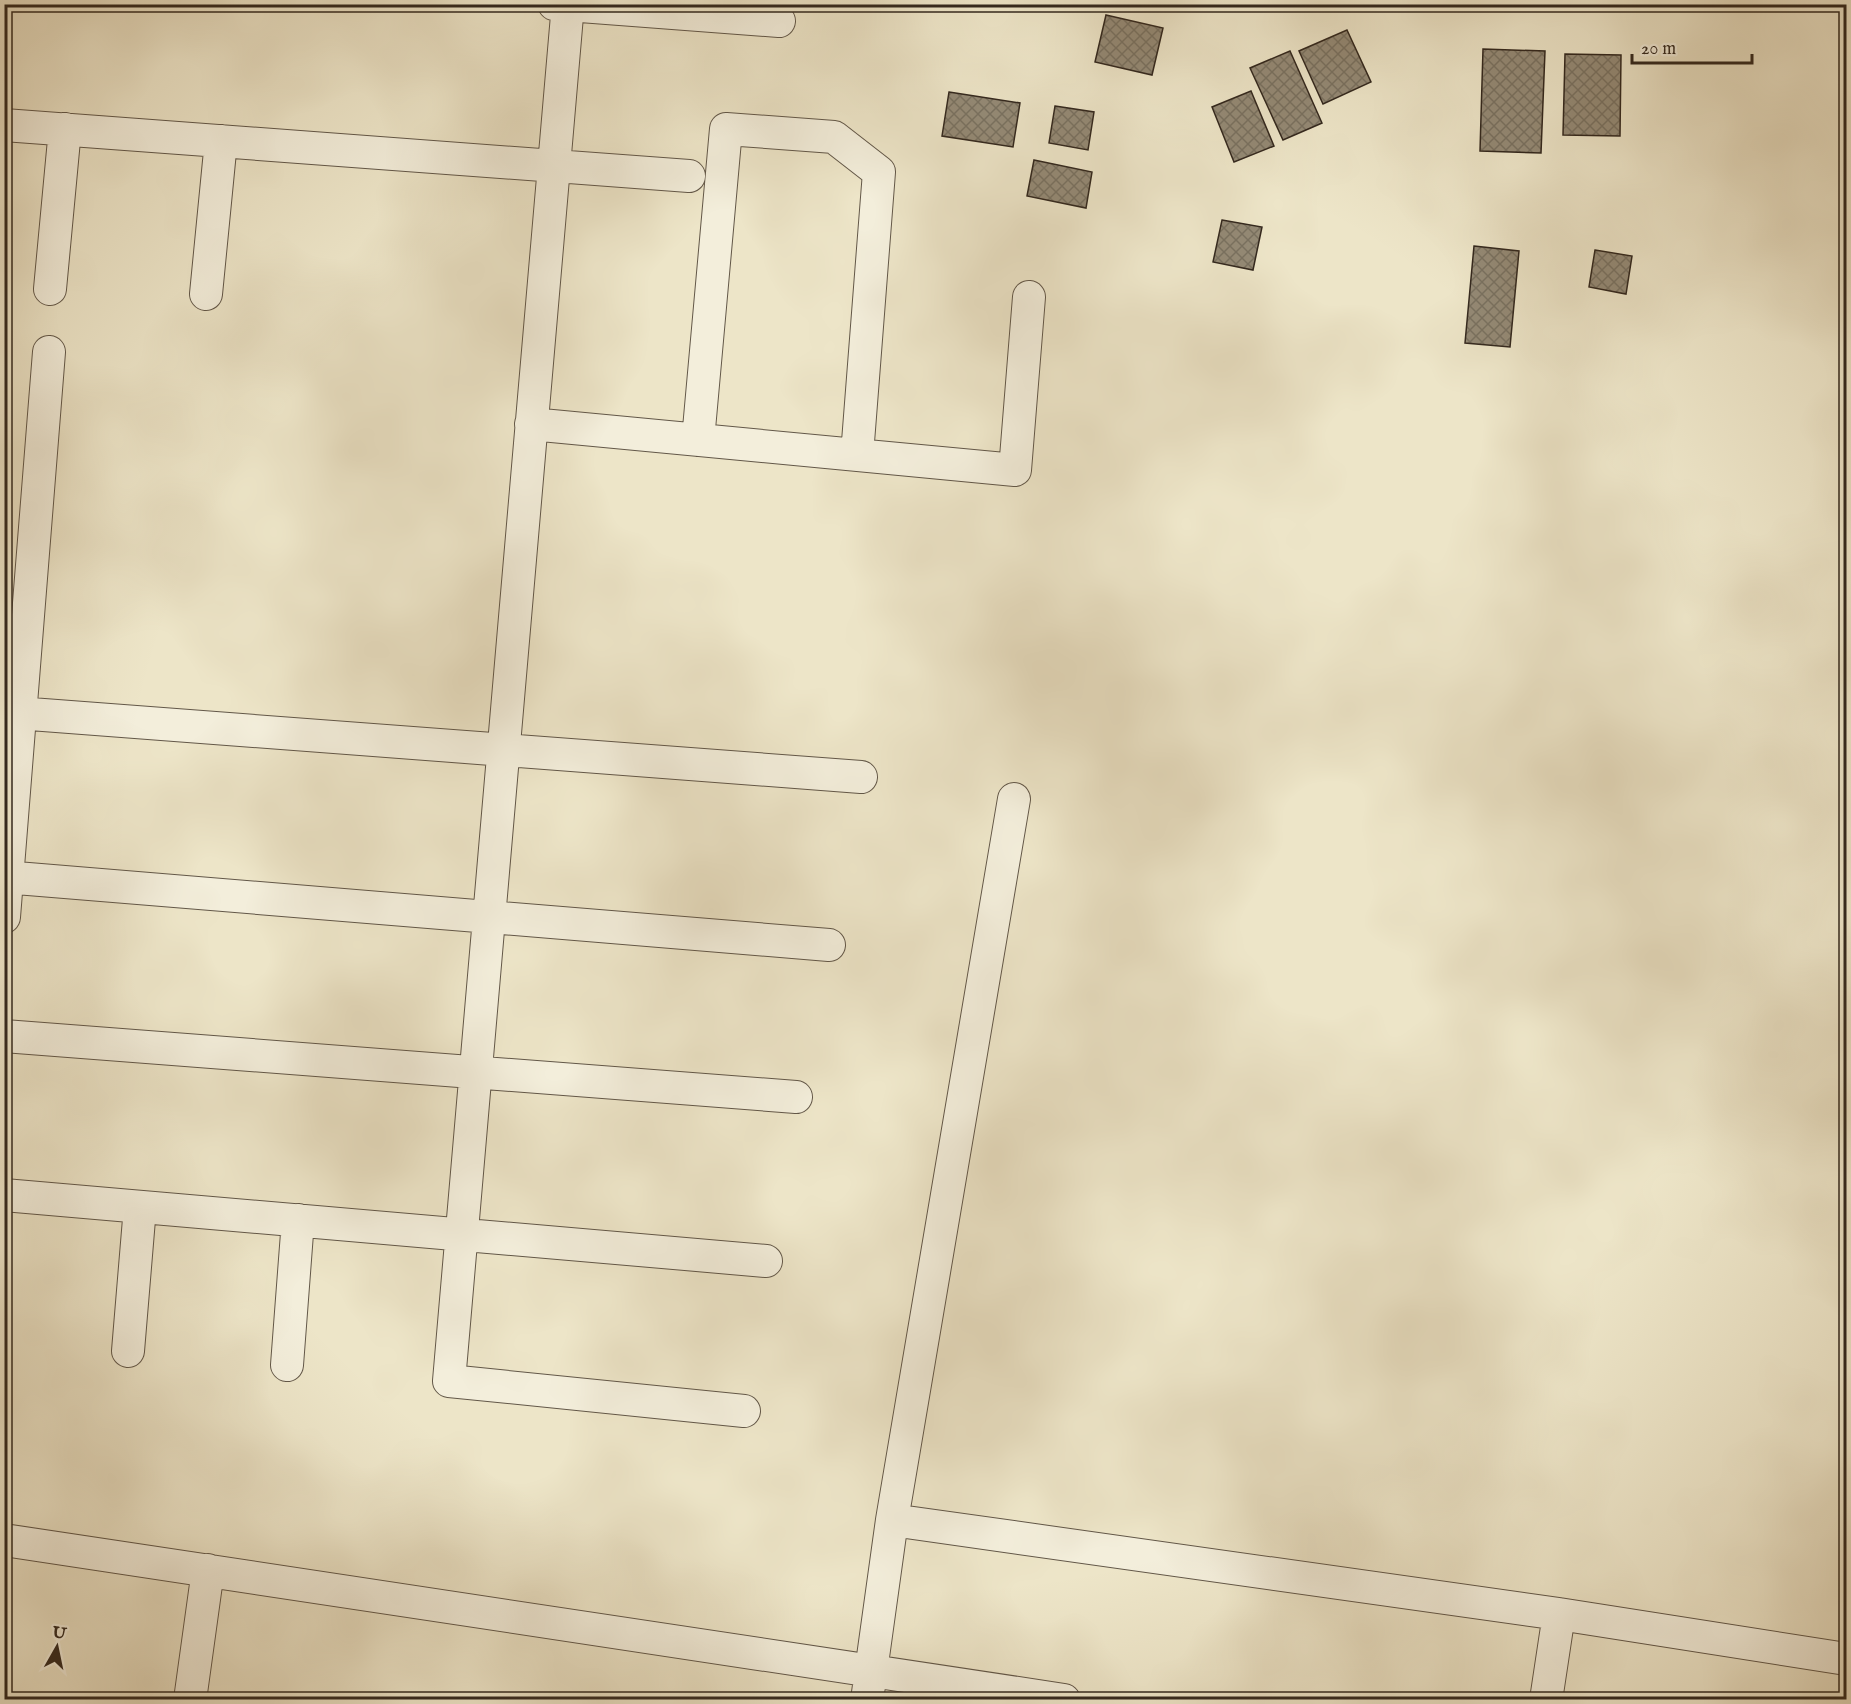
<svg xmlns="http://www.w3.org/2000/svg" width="1851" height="1704" font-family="'IM FELL English',serif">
<defs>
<pattern id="building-cross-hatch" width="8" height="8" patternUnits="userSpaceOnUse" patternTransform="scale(1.5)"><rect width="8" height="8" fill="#948a76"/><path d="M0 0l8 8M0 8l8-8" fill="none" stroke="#797160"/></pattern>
</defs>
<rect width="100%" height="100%" fill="#ede5c8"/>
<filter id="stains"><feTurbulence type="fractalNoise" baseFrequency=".00333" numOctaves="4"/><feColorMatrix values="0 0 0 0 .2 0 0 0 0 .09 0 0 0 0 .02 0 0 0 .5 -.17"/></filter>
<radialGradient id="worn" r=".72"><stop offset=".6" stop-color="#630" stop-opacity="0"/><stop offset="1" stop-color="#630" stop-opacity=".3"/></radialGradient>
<path fill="url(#building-cross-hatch)" stroke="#33281e" stroke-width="1.5" d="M1106,15L1163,28L1152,75L1095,62Z
M1347,30L1371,82L1323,104L1299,51Z
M1483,49L1545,51L1541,153L1480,151Z
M1290,51L1322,123L1283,140L1250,68Z
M1565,54L1621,55L1620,136L1563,135Z
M1251,91L1274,146L1234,162L1212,107Z
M949,92L1020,103L1013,147L942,136Z
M1055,106L1094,112L1088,150L1049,143Z
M1034,160L1092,172L1086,208L1027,196Z
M1222,220L1262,227L1253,270L1213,262Z
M1474,246L1519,251L1510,347L1465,343Z
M1595,250L1632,256L1626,294L1589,287Z"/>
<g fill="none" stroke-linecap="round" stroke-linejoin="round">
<defs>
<path id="minor" d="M554,4L779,21
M568,4L449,1381L744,1411
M4,125L689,176
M50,289L65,129
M206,294L221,141
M531,424L1015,470L1029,297
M698,440L726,129L834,137L879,172L857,455
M4,712L861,777
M4,877L829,945
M4,917L49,352
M4,1036L796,1097
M4,1195L766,1261
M128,1351L140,1207
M287,1365L298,1220
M892,1520L1559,1614L1846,1659
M4,1540L1064,1700
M190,1700L208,1570
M867,1700L892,1520L1014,799
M1546,1700L1559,1614"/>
</defs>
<use href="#minor" stroke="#625748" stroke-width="34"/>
<use href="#minor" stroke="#f3eedb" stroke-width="32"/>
</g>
<rect width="1851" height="1704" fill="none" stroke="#ede5c8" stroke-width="24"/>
<rect x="6" y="6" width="1839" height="1692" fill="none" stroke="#33281e" stroke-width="3"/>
<rect x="12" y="12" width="1827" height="1680" fill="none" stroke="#33281e" stroke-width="1.5"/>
<g transform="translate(57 1647) rotate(9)" stroke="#f3eedb" stroke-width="4.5" paint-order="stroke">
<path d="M0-4.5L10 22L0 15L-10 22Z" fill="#33281e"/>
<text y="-9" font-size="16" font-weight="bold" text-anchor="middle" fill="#33281e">U</text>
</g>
<path d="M1632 54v9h120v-9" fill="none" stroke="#33281e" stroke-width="3"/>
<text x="1641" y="54" font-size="18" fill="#33281e" stroke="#f3eedb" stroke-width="4.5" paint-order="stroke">20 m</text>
<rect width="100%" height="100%" filter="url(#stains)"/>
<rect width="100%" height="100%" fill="url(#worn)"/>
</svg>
